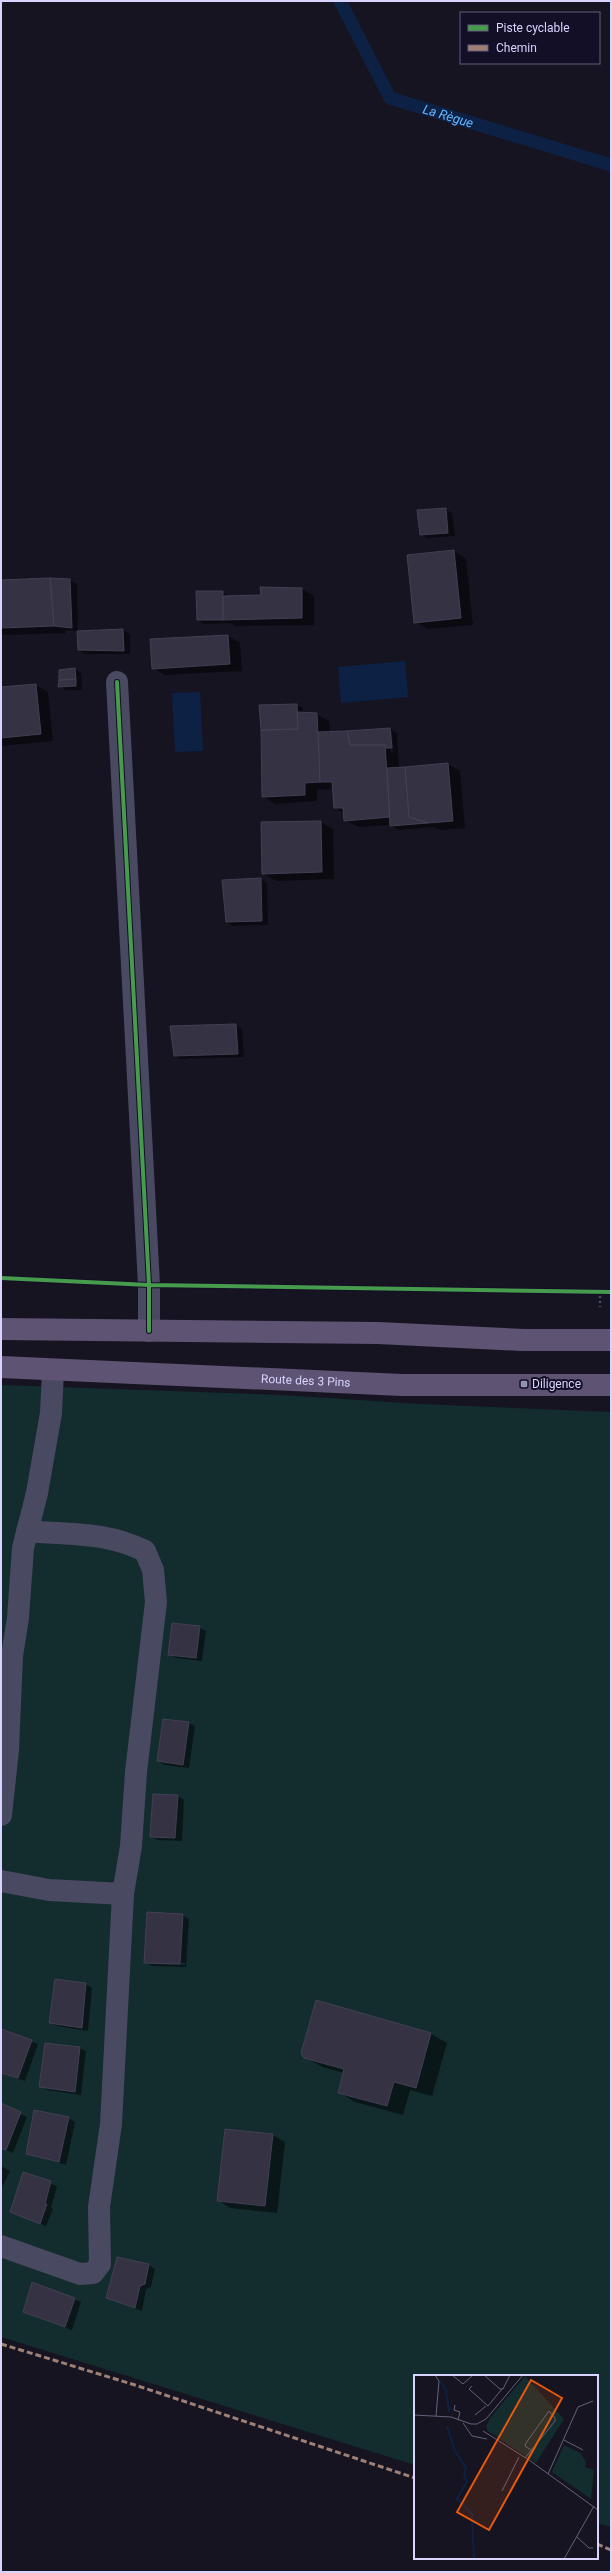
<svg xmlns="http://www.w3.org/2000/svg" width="612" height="2573" font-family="Roboto,sans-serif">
<rect width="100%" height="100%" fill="#161421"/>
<path fill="#132c2d" d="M1,1385L282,1395L420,1404L611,1412V2527L597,2523V2376H415V2465L1,2337Z"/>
<path fill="#0d2144" d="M405,661L408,697L341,703L338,667Z
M200,692L203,751L175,752L172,693Z"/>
<path fill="#0007" fill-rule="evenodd" d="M445,509L452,513L455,536L427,538L421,534Z
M454,551L466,559L473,625L428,629L415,622Z
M50,579L70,580L77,584L78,632L123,630L130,634V654H85L79,650L78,631L65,630L66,633L1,635V581Z
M302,589L314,596V625L236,626L230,623L204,624L198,620L222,592L229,597L262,596Z
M228,636L240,643L242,671L165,675L153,668Z
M75,669L81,673L82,690H66L59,686Z
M36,685L48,692L53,741L1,746V688Z
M296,705L303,708V713L316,714L329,721L330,732L390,729L397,733L399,768L448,764L460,771L465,828L441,830L432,827L398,830L391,825L358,827L345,820V814L335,808L333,789L317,790V801L275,804L263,796ZM390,732H392L393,753H391Z
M321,822L333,829L334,879L276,881L263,874Z
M261,879L267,883L268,925L233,926L227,922Z
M236,1025L242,1029L244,1057L181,1059L174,1055Z
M199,1627L206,1631L202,1661L176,1658L169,1654Z
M188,1723L195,1726L189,1768L165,1765L158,1761Z
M178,1796L184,1800L182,1841L158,1840L151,1837Z
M182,1915L189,1919L186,1967L152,1966L145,1962ZM151,1962L185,1963V1965L151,1964Z
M86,1984L92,1988L88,2031L57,2026L50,2022Z
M316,2002L431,2034L447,2043L432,2096L410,2090L403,2115L355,2102L339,2092L344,2073L322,2067L305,2057Z
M1,2031L38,2044L25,2081L1,2073Z
M80,2048L86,2051L81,2095L47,2090L41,2086Z
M1,2105L27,2117L13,2153L1,2148Z
M68,2118L75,2122L66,2165L27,2153Z
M273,2135L285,2142L277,2213L230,2208L218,2200Z
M1,2166L10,2171L1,2189Z
M23,2174L57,2186L51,2208L53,2209L46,2226L11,2211Z
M149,2265L155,2269L151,2287L146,2289L142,2311L108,2298Z
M33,2283L81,2302L72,2330L24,2312Z"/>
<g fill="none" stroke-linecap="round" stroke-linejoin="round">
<path stroke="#0d2144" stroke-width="13" id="s1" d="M340,1L390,98L611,165"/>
</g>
<path fill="#343243" stroke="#433f54" d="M446,508L448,533L420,535L417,510Z
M454,550L461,618L414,623L407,555Z
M50,578L70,579L72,628L54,626Z
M50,578L54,626L1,628V580Z
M260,587L302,588V618L223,620V596L261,595Z
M196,591H223V620H197Z
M123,629L124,651L78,650L77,631Z
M228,635L230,664L152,669L150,639Z
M75,668L76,679L59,680V670Z
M76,679V686L58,687L59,680Z
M36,684L41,734L1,738V687Z
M297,704L298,729L261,730L259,705Z
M297,712L317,713L320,782L305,783V795L262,797L261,730L298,729Z
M390,728L392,748H386L385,745H350L347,731Z
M347,731L350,745H385L390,817L344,821L343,808H334L332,782H320L318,732Z
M448,763L453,821L428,823L409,817L405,767Z
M405,767L409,817L428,823L390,826L387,768Z
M321,821L322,872L262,874L261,822Z
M261,878L262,921L226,922L222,880Z
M236,1024L238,1054L174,1056L170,1026Z
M172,1623L200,1626L196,1658L168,1655Z
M163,1719L189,1722L183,1765L157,1761Z
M153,1794L178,1795L175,1838L150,1837Z
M147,1912L183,1914L180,1964L144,1963Z
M55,1979L86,1983L82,2028L49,2023Z
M316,2000L431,2033L416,2088L394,2082L387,2106L338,2093L344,2069L304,2058L301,2053Z
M1,2029L32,2040L18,2078L1,2073Z
M45,2043L80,2047L75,2092L39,2087Z
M1,2103L21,2112L6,2150L1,2148Z
M34,2110L69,2117L59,2162L26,2154Z
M225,2129L273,2134L265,2206L217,2201Z
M23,2172L51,2181L45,2204H47L40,2224L10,2212Z
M117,2257L149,2264L145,2284L140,2286L135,2308L106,2298Z
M32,2282L75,2298L65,2327L23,2312Z"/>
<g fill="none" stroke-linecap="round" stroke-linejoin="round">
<path stroke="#44505f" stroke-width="2.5" stroke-dasharray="2 3" stroke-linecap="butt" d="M600,1291V1307"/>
<path stroke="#4a4962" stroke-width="22" d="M117,682L149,1285V1331
M1,1815L8,1750L12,1656L18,1618L23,1548L37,1493L51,1413L53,1371
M1,1881L49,1890L123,1894
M1,2246L80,2274L93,2273L100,2264L99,2207L111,2124L123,1894L131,1846L136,1772L156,1602L153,1570L145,1551C104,1531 70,1535 27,1531"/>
<g stroke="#5e5373" stroke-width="22">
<path d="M1,1329L378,1333L523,1340H611"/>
<path id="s2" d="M1,1367L402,1385H611"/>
</g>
<path stroke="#9e8076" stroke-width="3" stroke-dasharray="6 3" stroke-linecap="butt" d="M1,2344L135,2385L415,2478
M597,2544L611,2550"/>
<defs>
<path id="cycleway" d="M117,682L149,1285V1331
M1,1278L149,1285L611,1292"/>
</defs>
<use href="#cycleway" stroke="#130f26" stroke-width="6"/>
<use href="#cycleway" stroke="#469c4c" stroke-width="4"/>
</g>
<rect fill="#9591b1" stroke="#130f26" stroke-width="1.5" x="520" y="1380" width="8" height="8" rx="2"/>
<g text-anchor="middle" stroke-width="4" stroke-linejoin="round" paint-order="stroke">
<g font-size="12" fill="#d9d4ff" stroke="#130f26">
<text dy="4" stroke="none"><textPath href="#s2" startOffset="305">Route des 3 Pins</textPath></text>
</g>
<g font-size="12" fill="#d9d4ff" stroke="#130f26" text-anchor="start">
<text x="532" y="1388">Diligence</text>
</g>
<g font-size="13" font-style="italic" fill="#62b6ff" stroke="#130f26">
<text dy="5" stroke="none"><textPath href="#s1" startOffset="170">La Règue</textPath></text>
</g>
</g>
<g transform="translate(414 2375)">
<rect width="184" height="184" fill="#161421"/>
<path d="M111,1L150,44L122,88L74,56L72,52L77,42ZM150,70L166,78L172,87L171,92L180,95L177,124L138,97Z" fill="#132c2d"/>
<path fill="none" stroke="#0d2144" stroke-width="2" d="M26,6L32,15L35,37M33,51L41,76L52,93L50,101L53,106L43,124L58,139L60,184"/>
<path fill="none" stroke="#64617a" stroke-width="1" d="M21,0L25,6L22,41M38,0L49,9L59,0M70,0L86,14H89L96,0M58,11L55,14L74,31L88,14M41,30L40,35L46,37L44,45M0,40L37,42L57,49H63L72,44L109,0M61,40L72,31M49,48L58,61L73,64M69,56L115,85L184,135M150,65L169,75M111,83L141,46V43L135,36L112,68L111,71L117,75M134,99L164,32L179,26M88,116L105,82M163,162L175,173H179M150,184L180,131"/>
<path fill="#e8590c" fill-opacity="0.15" stroke="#e8590c" stroke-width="2" d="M117,5L148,23L75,155L43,137Z"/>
<rect width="184" height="184" fill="none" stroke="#d9d4ff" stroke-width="2"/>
</g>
<rect width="612" height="2573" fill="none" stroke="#d9d4ff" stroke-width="4"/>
<rect x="460" y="12" width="140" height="52" fill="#130f26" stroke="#625e7d"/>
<rect x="468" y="25" width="20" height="6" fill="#469c4c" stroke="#625e7d"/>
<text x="496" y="32" font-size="12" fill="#d9d4ff">Piste cyclable</text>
<rect x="468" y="45" width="20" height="6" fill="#9e8076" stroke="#625e7d"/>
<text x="496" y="52" font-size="12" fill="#d9d4ff">Chemin</text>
</svg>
